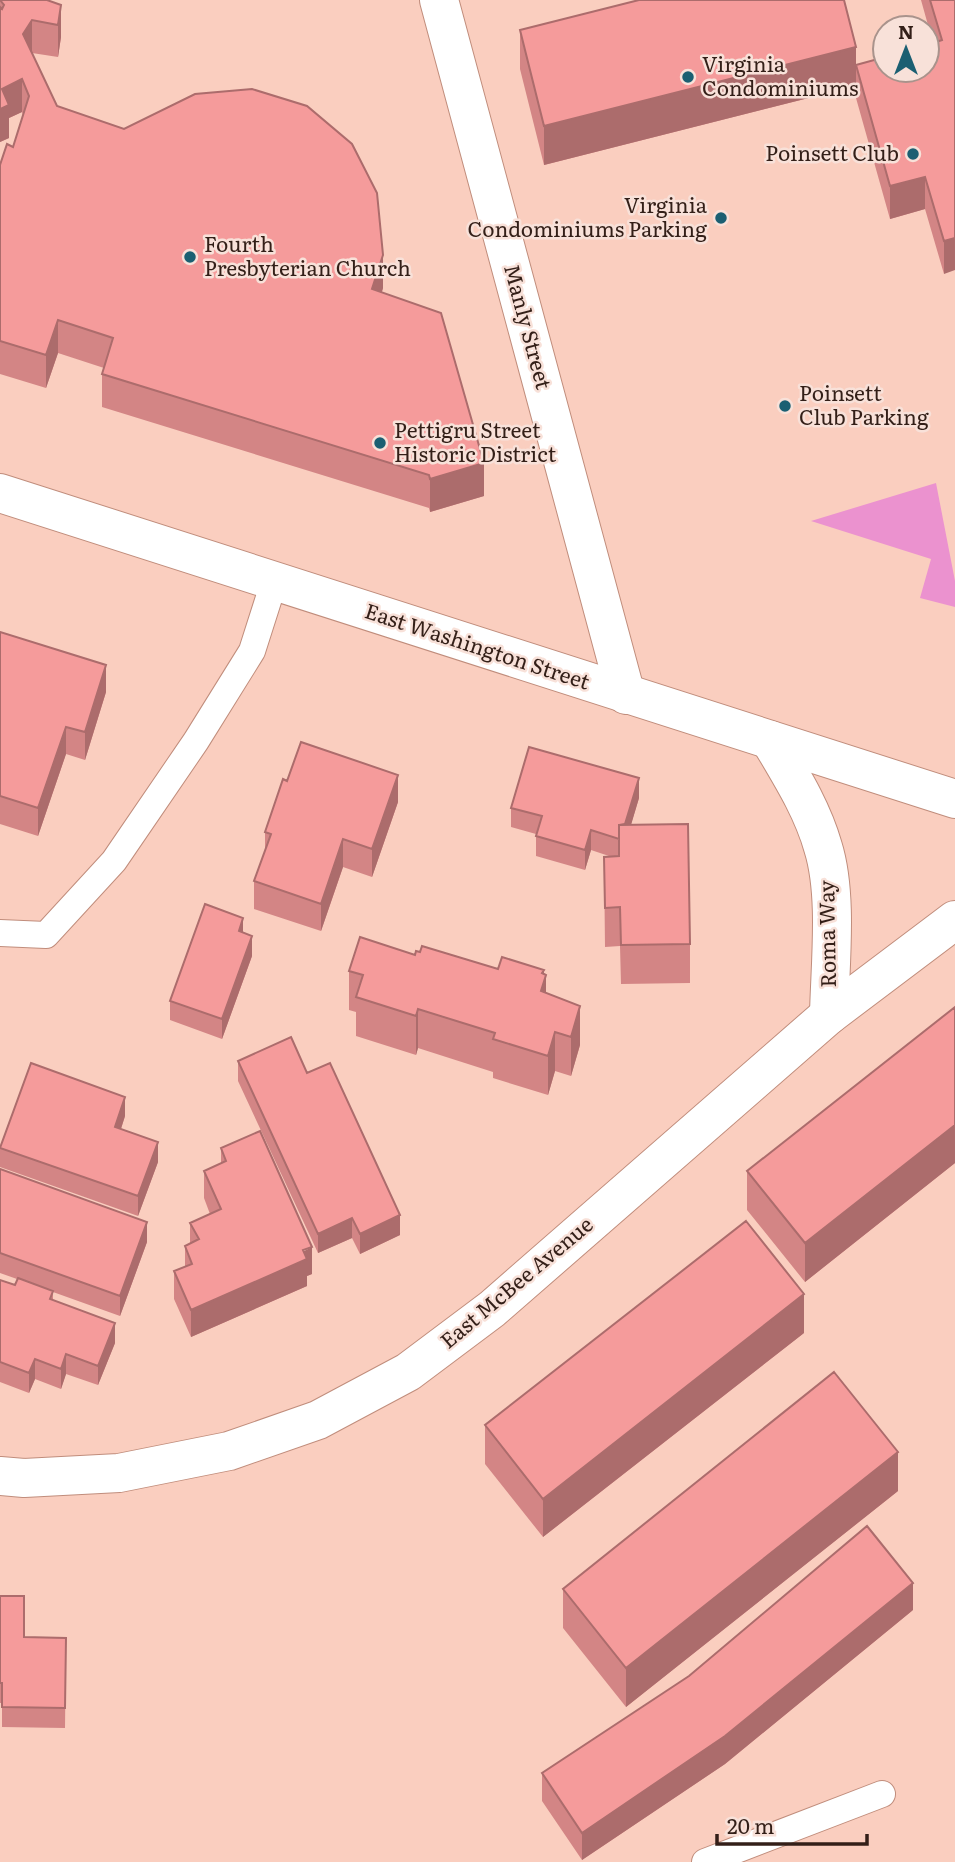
<svg xmlns="http://www.w3.org/2000/svg" width="955" height="1862" font-family="Literata,serif">
<rect width="100%" height="100%" fill="#facebf"/>
<path fill="#eb92cf" d="M936,483L955,581V607L920,598L931,559L811,521Z"/>
<g fill="none" stroke-linecap="round" stroke-linejoin="round">
<defs>
<path id="service" d="M0,933L46,935L114,861L196,741L252,651L274,582
M705,1862L882,1794"/>
<path id="minor" d="M439,0L626,695
M770,740C790,774 812,808 823,847C838,895 830,964 829,1015"/>
<path id="tertiary" d="M0,493L955,799
M0,1476L24,1478L119,1473L229,1451L318,1420L408,1372L492,1309L829,1015L955,920"/>
</defs>
<use href="#service" stroke="#c08d7c" stroke-width="28"/>
<use href="#minor" stroke="#c08d7c" stroke-width="40"/>
<use href="#tertiary" stroke="#c08d7c" stroke-width="40"/>
<use href="#service" stroke="#fff" stroke-width="26"/>
<use href="#minor" stroke="#fff" stroke-width="38"/>
<use href="#tertiary" stroke="#fff" stroke-width="38"/>
</g>
<path fill="#d38585" d="M0,0L61,5V37L58,57L32,53L57,106L383,288L382,292L484,496L430,512L429,508L102,407V374L104,368L58,353L46,388L0,374V165L13,147L23,115L22,112L9,118V138L0,142Z
M921,0H955L944,274L925,209L890,219L856,98V86L544,165L520,69V30L856,65L933,43Z
M0,632L106,692L85,760L66,754L38,836L0,824Z
M287,781L398,802L372,877L343,867L321,931L254,909V881L265,851V832Z
M639,798L631,824L690,944V983L621,984L620,946L605,947L604,857H612L591,850L585,870L536,856V834L511,827V808Z
M243,933L252,956L222,1039L170,1020V1001Z
M415,955L498,969L544,974L546,993L580,1045L571,1076L555,1071L548,1095L493,1078V1072L418,1048L416,1055L356,1036V1012L349,1010V971Z
M955,1007V1163L805,1282L747,1210V1171Z
M238,1061L307,1073L400,1235L360,1254L352,1238L318,1253L238,1081Z
M125,1116L121,1129L158,1162L138,1216L0,1167V1148Z
M221,1148L312,1274L307,1276V1286L191,1337L174,1299V1271L185,1267V1246L190,1243V1223L210,1214L204,1198V1171L221,1163Z
M0,1169L147,1242L120,1316L53,1292V1300L115,1343L98,1385L66,1374L61,1389L35,1379L29,1393L0,1382V1280L15,1285L17,1279L0,1273Z
M804,1333L543,1537L485,1464V1425Z
M898,1491L626,1707L563,1628V1589Z
M0,1596L24,1637L66,1638L65,1728L2,1727V1703H0Z
M913,1610L725,1764L582,1860L542,1801V1773Z"/>
<path fill="#ac6c6c" d="M61,5V37L58,57V25Z
M32,20V52L23,34Z
M856,47V86L544,165V126Z
M22,79V112L9,118V138L0,142V109L2,89Z
M925,177V209L890,219V186Z
M955,238V270L944,274V241Z
M383,255V288L372,321V289Z
M58,320V353L46,388V355Z
M484,463V496L430,512V479Z
M106,665V692L85,760V732Z
M66,727V754L38,836V808Z
M398,775V802L372,877V849Z
M639,778V798L621,859V839Z
M591,830V850L585,870V850Z
M343,839V867L321,931V904Z
M243,918V938L239,931Z
M252,936V956L222,1039V1019Z
M544,970V983L546,975V1014L541,991L542,973Z
M580,1006V1045L571,1076V1037Z
M418,1009V1048L416,1055V1016Z
M555,1032V1071L548,1095V1056Z
M125,1097V1116L115,1147V1127Z
M955,1125V1163L805,1282V1243Z
M158,1142V1162L138,1216V1196Z
M400,1215V1235L360,1254V1234Z
M352,1218V1238L318,1253V1234Z
M147,1222V1242L120,1316V1296Z
M312,1247V1274L307,1276V1286L191,1337V1310Z
M804,1294V1333L543,1537V1499Z
M115,1323V1343L98,1385V1366Z
M66,1354V1374L61,1389V1369Z
M35,1359V1379L29,1393V1373Z
M898,1452V1491L626,1707V1668Z
M913,1583V1610L725,1764L582,1860V1833Z"/>
<path fill="#f59b9b" stroke="#ac6c6c" stroke-width="2" d="M0,0H47L61,5L58,25L32,20L23,34L57,106L124,129L195,94L252,89L307,106L352,144L377,193L383,255L372,289L441,313L484,463L430,479L429,475L102,374L113,338L58,320L46,355L0,341V165L7,144L13,147L29,96L22,79L2,89L9,105L0,109V7L2,9L4,5Z
M639,0H844L856,47L544,126L520,30Z
M930,0H955V238L944,241L925,177L890,186L856,65L885,57V70H927V45L942,40Z
M0,632L106,665L85,732L66,727L38,808L0,796Z
M301,742L398,775L372,849L343,839L321,904L254,881L271,834L265,832L283,779L287,781Z
M529,747L639,778L625,824L619,825V839L591,830L585,850L536,836L542,816L511,808Z
M688,824L690,944L621,945L620,907L605,908L604,857L619,856V825Z
M205,904L243,918L239,931L252,936L222,1019L170,1001Z
M360,937L415,955L416,951L420,952L422,946L498,969L502,957L544,970L542,973L546,975L541,991L580,1006L571,1037L555,1032L548,1056L493,1039L495,1033L418,1009L416,1016L356,997L363,975L349,971Z
M955,1007V1125L805,1243L747,1171Z
M291,1037L307,1073L330,1063L400,1215L360,1234L352,1218L318,1234L238,1061Z
M31,1063L125,1097L115,1127L158,1142L138,1196L0,1148Z
M260,1131L312,1247L303,1250L307,1259L191,1310L174,1271L192,1264L185,1246L199,1239L190,1223L221,1209L204,1171L226,1161L221,1148Z
M0,1169L147,1222L120,1296L0,1253Z
M746,1221L804,1294L543,1499L485,1425Z
M18,1278L53,1291L50,1299L115,1323L98,1366L66,1354L61,1369L35,1359L29,1373L0,1362V1280L15,1285Z
M834,1372L898,1452L626,1668L563,1589Z
M867,1526L913,1583L725,1736L582,1833L542,1773L689,1676Z
M0,1596H24V1637L66,1638L65,1708L2,1707V1683H0Z"/>
<g fill="#1b5f72" stroke="#f8e1d9" stroke-width="2.5">
<circle cx="688" cy="77" r="7"/>
<circle cx="913" cy="154" r="7"/>
<circle cx="721" cy="218" r="7"/>
<circle cx="190" cy="257" r="7"/>
<circle cx="785" cy="406" r="7"/>
<circle cx="380" cy="443" r="7"/>
</g>
<g text-anchor="middle" stroke-width="5" stroke-linejoin="round" paint-order="stroke">
<g font-size="21" fill="#331f18" stroke="#f8e1d9" text-anchor="start">
<text x="702" y="72">Virginia<tspan x="702" dy="24">Condominiums</tspan></text>
<text x="899" y="161" text-anchor="end">Poinsett Club</text>
<text x="707" y="213" text-anchor="end">Virginia<tspan x="707" dy="24">Condominiums Parking</tspan></text>
<text x="204" y="252">Fourth<tspan x="204" dy="24">Presbyterian Church</tspan></text>
<text x="799" y="401">Poinsett<tspan x="799" dy="24">Club Parking</tspan></text>
<text x="394" y="438">Pettigru Street<tspan x="394" dy="24">Historic District</tspan></text>
</g>
<g font-size="21" fill="#331f18" stroke="#f8e1d9">
<text transform="translate(527 327) rotate(75)" y="7">Manly Street</text>
<text transform="translate(477 647) rotate(18)" y="7">East Washington Street</text>
<text transform="translate(828 934) rotate(-91)" y="7">Roma Way</text>
<text transform="translate(517 1283) rotate(-40)" y="7">East McBee Avenue</text>
</g>
</g>
<g transform="translate(906 49)"><circle r="33" fill="#f8e1d9" stroke="#a9938c" stroke-width="2"/>
<path d="M0-5L12 26L0 18L-12 26Z" fill="#1b5f72"/>
<text y="-10" font-size="19" font-weight="bold" text-anchor="middle" fill="#331f18">N</text>
</g>
<path d="M717 1834v10h150v-10" fill="none" stroke="#331f18" stroke-width="3.5"/>
<text x="727" y="1834" font-size="21" fill="#331f18" stroke="#f8e1d9" stroke-width="5" paint-order="stroke">20 m</text>
</svg>
